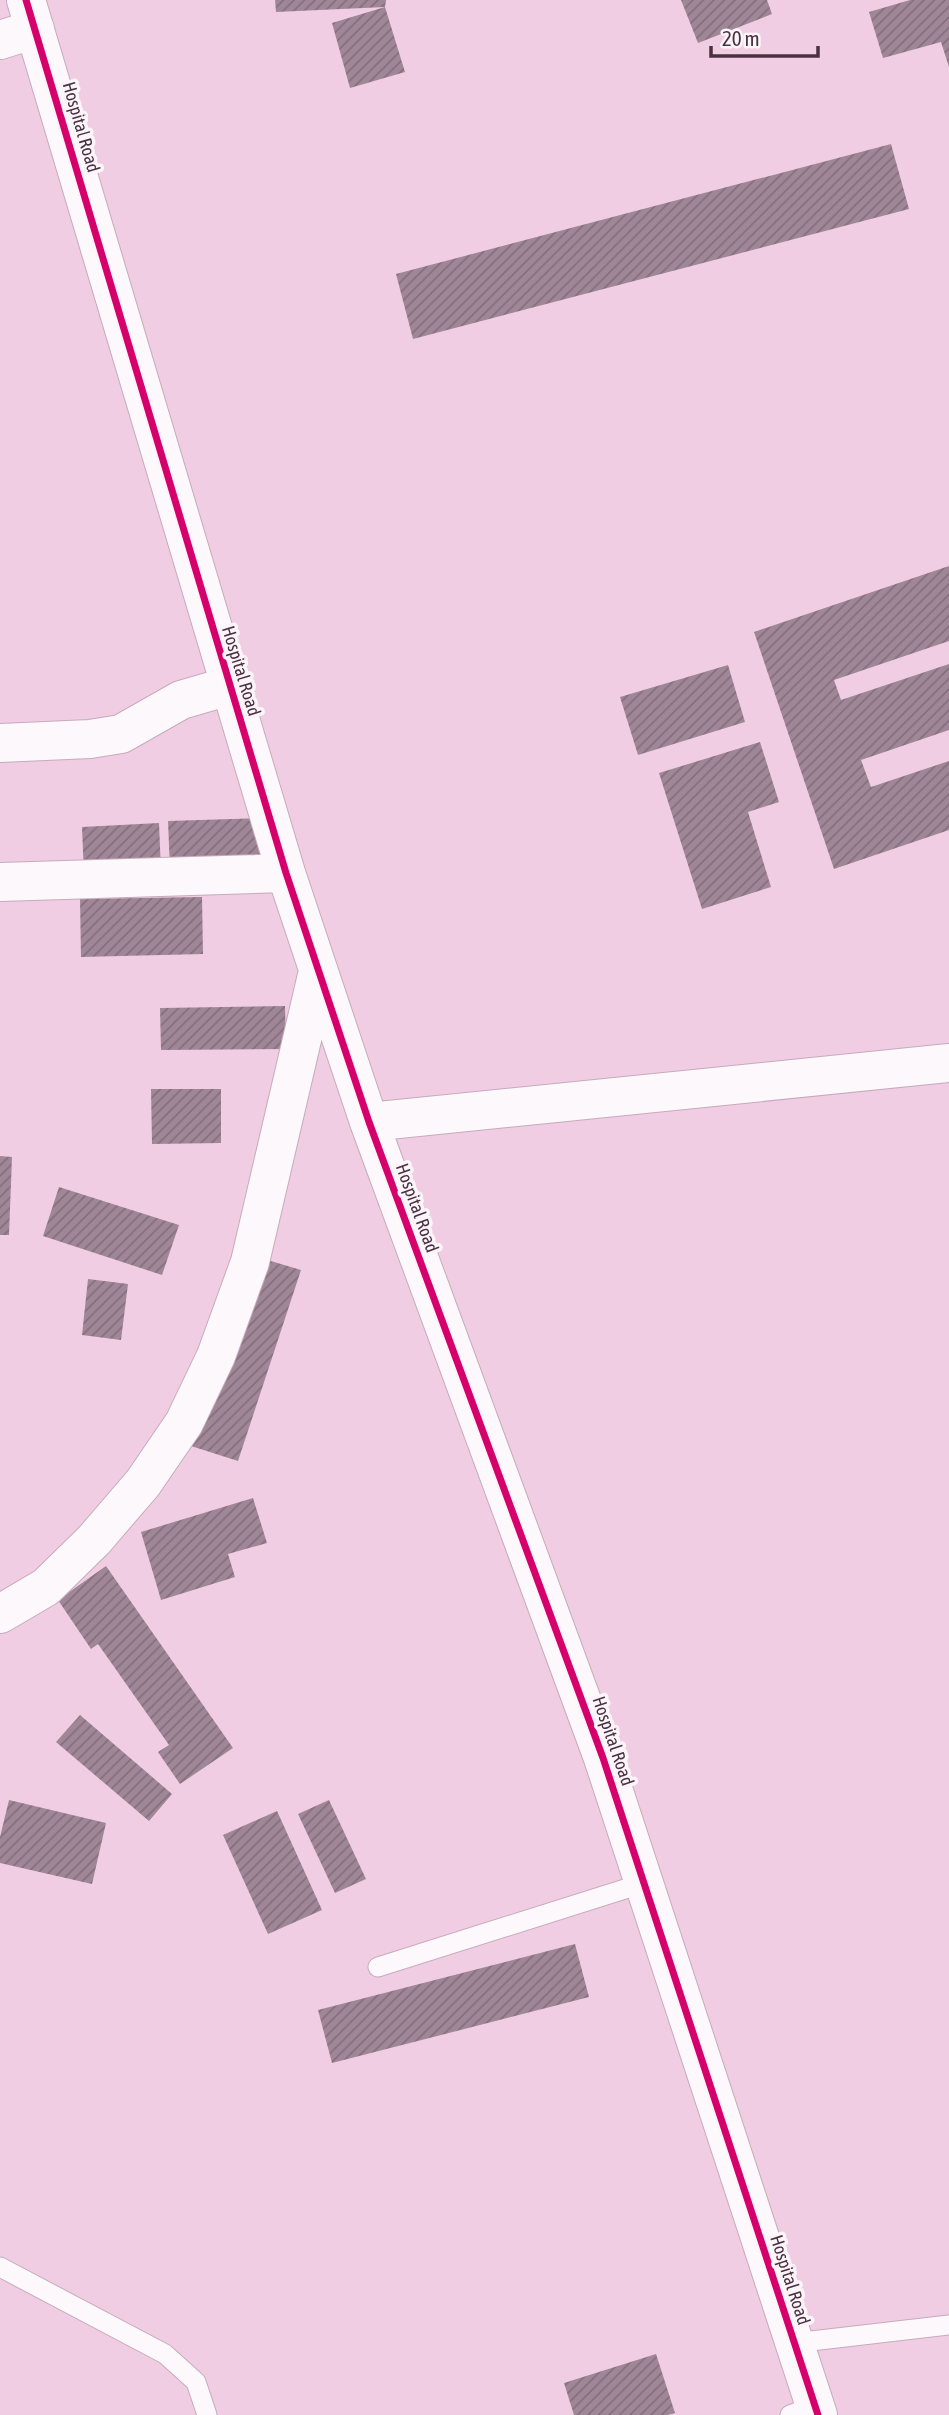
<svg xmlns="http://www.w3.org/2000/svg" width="949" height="2415" font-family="'Asap Condensed',sans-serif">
<defs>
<pattern id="building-hatch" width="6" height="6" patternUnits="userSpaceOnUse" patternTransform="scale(1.75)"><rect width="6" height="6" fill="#a08797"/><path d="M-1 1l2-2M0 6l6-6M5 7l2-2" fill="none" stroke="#846f7d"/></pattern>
</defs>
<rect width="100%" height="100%" fill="#f0cde3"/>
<path fill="url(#building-hatch)" d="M275,0H386L385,7L405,72L350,88L332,23L385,7L276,12Z
M681,0H767L772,14L698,43Z
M910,0H949V67L941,42L883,58L869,12Z
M891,144L909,209L413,339L396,274Z
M949,566V641L834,680L841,700L949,664V730L861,760L871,787L949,761V830L834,869L754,632Z
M728,665L745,722L638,755L620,697Z
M760,742L779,802L748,812L771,887L702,909L659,773Z
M260,818L262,867L170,870L168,821Z
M159,823L161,871L84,875L82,827Z
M202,897L203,954L81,957L80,899Z
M285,1006L286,1049L161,1050L160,1008Z
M151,1089H221V1143L152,1144Z
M0,1156L12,1157L9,1235H0Z
M59,1187L179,1225L162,1275L43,1236Z
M254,1256L301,1270L238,1461L191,1446Z
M88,1279L128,1284L121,1340L82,1335Z
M253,1498L267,1543L228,1554L235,1577L161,1600L141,1532Z
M106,1566L233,1748L180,1784L158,1752L169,1745L98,1644L91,1649L58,1600Z
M80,1715L172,1794L149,1821L56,1742Z
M9,1800L106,1823L92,1884L0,1863V1837Z
M329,1800L366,1879L335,1893L298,1814Z
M277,1811L322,1910L268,1934L223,1835Z
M575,1944L589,1997L332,2063L318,2010Z
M656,2354L675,2413L668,2415H574L564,2383Z"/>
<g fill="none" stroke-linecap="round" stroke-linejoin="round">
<defs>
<path id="service" d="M378,1967L644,1883
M0,2267L165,2354L196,2382L207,2415
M794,2343L949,2325
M790,2415L815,2406"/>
<path id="minor" d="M26,0L286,873L369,1122L603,1758L818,2415
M0,40L35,29
M0,743L90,739L121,734L181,700L229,686
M0,882L286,873
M369,1122L949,1063
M0,1614L46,1587L94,1540L143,1483L184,1423L216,1356L250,1262L318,971"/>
</defs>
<use href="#service" stroke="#c6abbc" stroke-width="21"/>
<use href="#minor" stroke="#c6abbc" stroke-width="40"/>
<use href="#service" stroke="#fdf8fb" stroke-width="19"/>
<use href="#minor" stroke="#fdf8fb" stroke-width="38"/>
<defs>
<path id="cycleway" d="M26,0L286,873L369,1122L603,1758L818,2415"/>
</defs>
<use href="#cycleway" stroke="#fbf4f8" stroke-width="11"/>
<use href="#cycleway" stroke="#d6006c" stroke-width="7"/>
</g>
<g text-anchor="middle" stroke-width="7" stroke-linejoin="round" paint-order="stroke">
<g font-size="18" fill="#493141" stroke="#fbf4f8">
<text transform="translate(81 127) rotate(74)" y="6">Hospital Road</text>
<text transform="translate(241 671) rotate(73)" y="6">Hospital Road</text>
<text transform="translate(417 1208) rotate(70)" y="6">Hospital Road</text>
<text transform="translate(613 1741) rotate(71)" y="6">Hospital Road</text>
<text transform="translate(790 2280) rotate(72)" y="6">Hospital Road</text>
</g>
</g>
<path d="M711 46v10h107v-10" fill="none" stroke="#493141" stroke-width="3.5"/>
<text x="722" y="46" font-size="21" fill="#493141" stroke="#fbf4f8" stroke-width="5" paint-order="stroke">20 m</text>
</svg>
